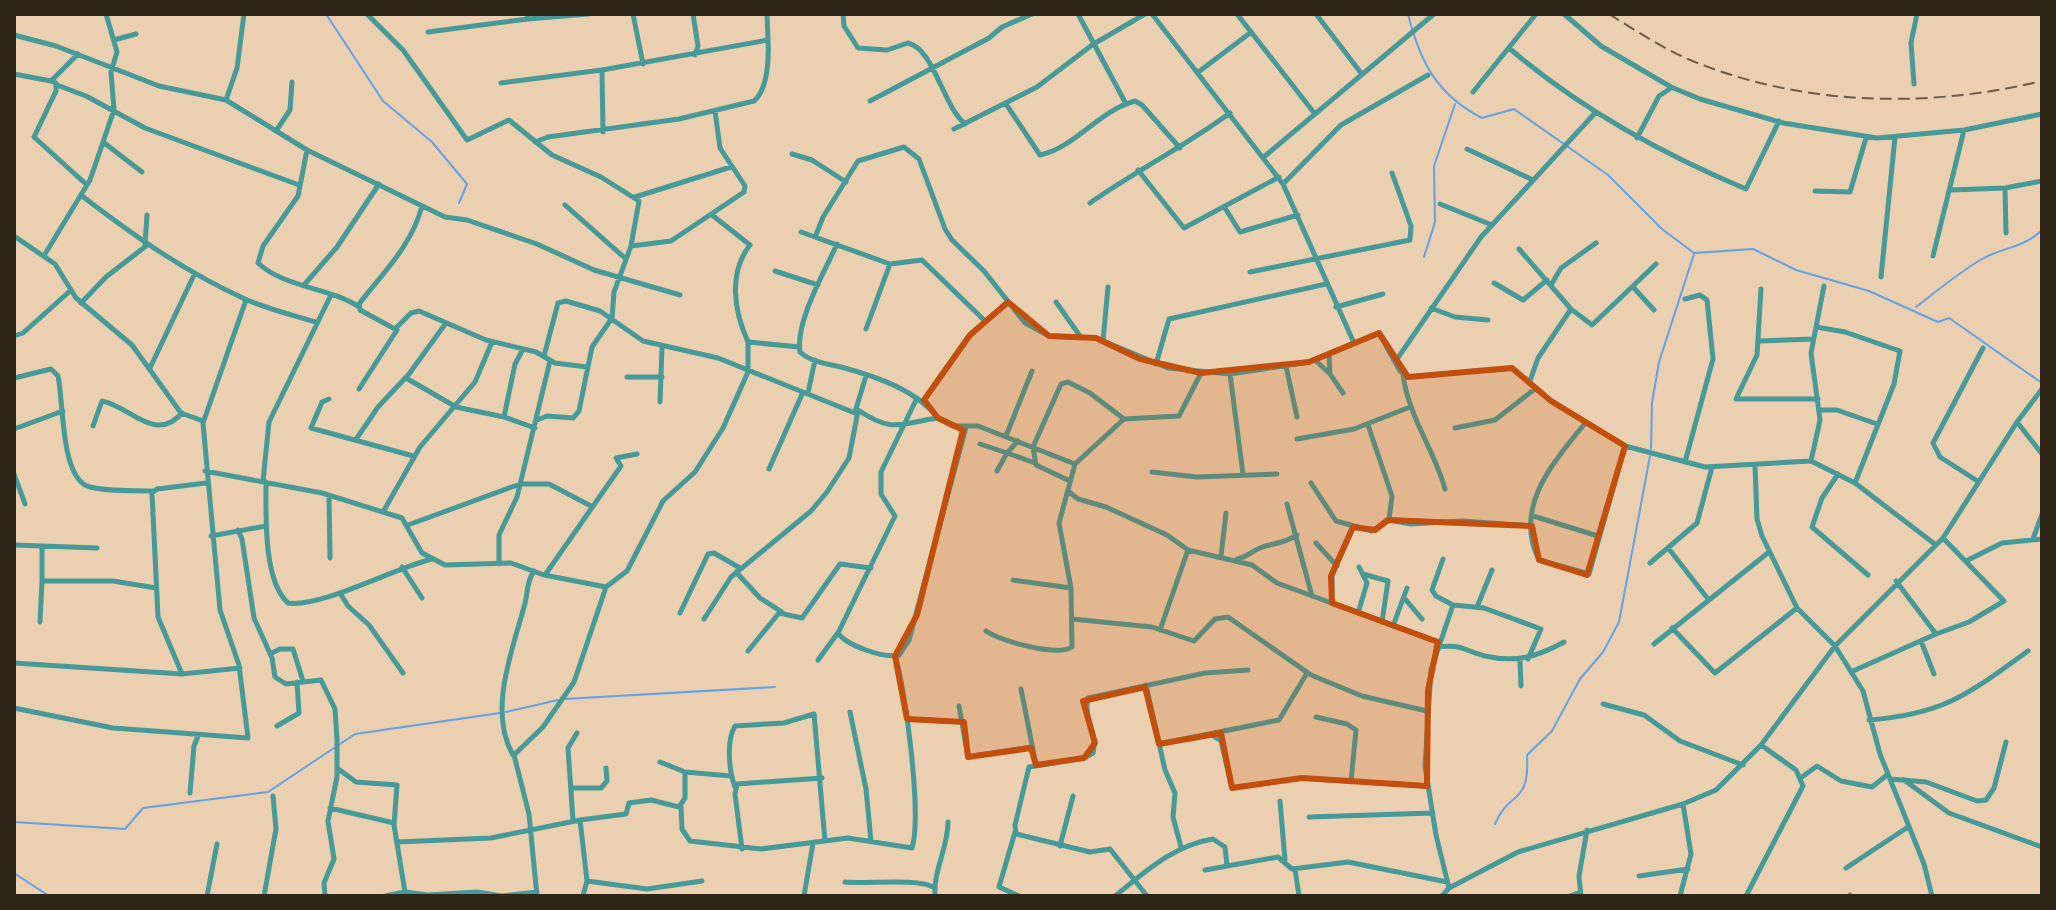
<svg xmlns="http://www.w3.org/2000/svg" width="2056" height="910" font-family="Jost,sans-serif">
<rect width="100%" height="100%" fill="#ead0b0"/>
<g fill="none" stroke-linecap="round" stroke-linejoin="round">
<path stroke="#64a2e6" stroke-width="2" d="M326,14L383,101L432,142L467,184L459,203
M1408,14C1420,62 1437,95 1482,118L1514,109L1608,175L1662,229L1694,253L1753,249L1796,270L1869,291L1938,322L1949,318L2042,383
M1424,257L1435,222L1434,166L1455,104
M1916,307C1937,291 1958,273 1982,259C2003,247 2024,248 2042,230
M1651,449L1652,403L1659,362L1694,254
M564,699L775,687
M506,712L558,700
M14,822L125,829L143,808L268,792L355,734L500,713
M1495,824C1509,790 1530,806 1527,755L1552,731L1580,679L1603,652L1619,622L1650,456
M14,873L49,896"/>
<path stroke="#479a97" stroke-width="5" d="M367,14L403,50L467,140L509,120L552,155L601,177L639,201L631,246L614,292L612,318L592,347L579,411L573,418L547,416L537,420
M633,14L643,64
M693,14L698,46L695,55
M843,14L844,26L858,48L887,50L908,43C934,49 942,104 965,124
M1078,14L1126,104
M1152,14L1283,184L1354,343
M1237,14L1315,114
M1316,14L1361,73
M1564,14L1601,46L1671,87L1700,99L1783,123L1877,138L1964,130L2042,114
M528,19L588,14
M428,32L528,19L527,14
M14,35L56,46L159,86L226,100L307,150L445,217L467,220L537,244L594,270L680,295
M114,40L136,34
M1509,48C1580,109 1660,153 1746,189L1779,121
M1197,73L1250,33
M14,74L51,81L78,54
M51,81L56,83V91L34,137L87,185
M501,83L602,70
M1914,84L1911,43L1917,14
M57,85L86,96L145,128L299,185
M1473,92L1536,14
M226,100L237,68L244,14
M870,101L989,38L1002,27L1032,14
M1006,104L1040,155C1076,147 1098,111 1135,101L1142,105L1180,148
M954,129L1037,87L1092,45L1145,14
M276,131L290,110L292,82
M603,132L602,70L768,40L767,14
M1637,138L1659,96L1671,88
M103,142L142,172
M535,142L548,137L679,119L754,101C768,89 769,58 768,40
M1467,149L1531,179
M307,150L298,196L263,246L258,263C285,288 329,287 359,307
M792,154L812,160L846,182
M1265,156L1434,14
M1138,170L1184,228L1279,177
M1283,184L1341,125L1428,75
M2005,188L2006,233
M1951,190L2005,188L2042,181
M1815,191L1850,192L1866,138
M82,196C133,235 185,272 245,299C267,309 293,315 316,322
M635,197L731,167
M1090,203C1136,171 1185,146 1230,113
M1440,204L1492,225
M565,205L626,259
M422,206C412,245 383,273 359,304L360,310L395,329L411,313L419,311L486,340L536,352L555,363L587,367
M1225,208L1240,232L1298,215
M712,215L750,245C728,273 734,311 748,342
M801,232L890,264L922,260L984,320
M816,235L823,217L858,161L904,147L919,159L945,229L952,240L984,271L1025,323L1049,336L1096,338L1168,368L1230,374L1309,362L1379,333L1400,371L1408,377L1512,368L1551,401L1625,446L1705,467L1811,461L1855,483L1936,545
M14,236L55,264L76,298L132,345L181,413L203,421
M837,244C825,271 795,322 800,352C811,362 827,364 841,367C878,377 916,390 938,418
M145,245L147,215
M631,246L671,241L744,192L745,186L720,148L715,111
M1519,249L1571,309L1592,325L1656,264
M45,254L90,180L114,110L111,72L117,52L106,14
M1933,256L1964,130
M775,271L818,285
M1250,272L1410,240L1411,226L1392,173
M1881,277L1895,137
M1494,283L1523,300L1547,280
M304,285L337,247L379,184
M1551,285L1561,268L1596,243
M1633,287L1654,310
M1761,289L1757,355L1736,399H1818
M1056,302L1080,336
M81,303L106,277L146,246
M1336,307L1383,294
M1431,308L1455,317L1488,320
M1816,327L1845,332L1900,351L1894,384L1855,483
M866,329L890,264
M14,336L23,333L70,291
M1103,341L1108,287
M1759,341L1813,339
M523,349L515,364L504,417L535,428
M1329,355L1330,374
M544,356L558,303L566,301L600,311L643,341L718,358L855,413L858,410C894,434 900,423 938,418L953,426H978L1075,464L1124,419L1179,416L1201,373
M1315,360L1330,374L1343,393
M1395,362L1481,237L1595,113
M1156,364L1169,319L1326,284
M1286,366L1297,417
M150,368L195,273
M1230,374L1243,474
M1403,375C1409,418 1434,449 1445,489
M627,377H662
M14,378L51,369L58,376C64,403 60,479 90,487C109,492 134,490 154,491
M406,378L456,407L504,417
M1530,381L1538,358L1571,309
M359,389L397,330
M808,393L815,360
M917,398L881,472V494L895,516L838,633C846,645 884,659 899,655L909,640L966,427
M329,399L322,402L311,428L413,456
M924,400L970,335L1008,302
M660,402L662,347
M1819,410H1837L1877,424
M855,412L866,376
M1586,422C1555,461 1512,506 1539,560L1589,574L1625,446
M2017,422L2042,454
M93,426L102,401C130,406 155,444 182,413
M1455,428L1495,420L1536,388
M14,429L63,411
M1006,436L1032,371
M357,438L378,407L409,374L446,323
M1297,439L1354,429L1410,407
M1018,441L1007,453L1035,463
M980,444L1007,453L997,471
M1811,461L1820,420L1811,353L1824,286
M1685,462L1713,359L1707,300L1700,295L1685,299
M1755,466L1757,519L1762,536L1797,608L1835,646L1863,691L1880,754L1924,864L1932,896
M769,469L803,392
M205,471L322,493L402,518L422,553L445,565L511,563L544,575L606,587
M1152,472L1197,477L1277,474
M14,474L25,504
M1838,474L1822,498L1812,527L1868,575
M263,481L269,422L331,295
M1070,481L1036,465L1033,447L1061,384L1068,382L1090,393L1124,419
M266,482C266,513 263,581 288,603C321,608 394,568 432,559
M1979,482L1940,457L1933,443L1983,348
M1311,483L1336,521L1372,531L1389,520L1392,496L1368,425
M1068,491L1078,499L1106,507L1167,535L1188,550L1252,565L1277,583L1438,642
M329,495L330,558
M1287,504L1312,596
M383,512L420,447L475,382L492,342
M1533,516L1598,536
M1389,520L1411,524L1462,521L1532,526
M408,525L520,484H549L591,506
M238,530L242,539L254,618L272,658L275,677L286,684L321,680L335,709L337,739V777L328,821L334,859L324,883L325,896
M211,536L266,526
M2033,539L2042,514
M1316,543L1337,566
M14,545L97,548
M42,548V581H113L156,588
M1669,549L1708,599
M1221,556L1226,513
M1237,559C1248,557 1250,552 1260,548C1274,542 1279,546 1297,535
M1443,559L1432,590L1436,596L1453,605
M1966,561L2002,543L2042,539
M1650,563L1697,523L1712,467
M499,564V535L517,497L550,361
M402,567L422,598
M736,572L760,598L782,612
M1363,574L1388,581L1382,622
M545,575L621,466L616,458L637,454
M1013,580L1071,588
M340,593L348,606L369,625L403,673
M1405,599L1422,619
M1332,603V575L1353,528
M1477,607L1492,570
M680,613L708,554L714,553L740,568
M1358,613L1367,583L1359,567
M704,619L731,577L811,511L827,492L849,458L858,411
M1072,619L1152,627L1194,641L1215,619L1228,617L1311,675L1362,696L1427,711
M40,622L42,581
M1393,626L1407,588
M1672,628L1715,673L1797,608
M1160,630L1188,550
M986,631C1001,641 1057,657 1072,647L1071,588L1059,523L1075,464
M1936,634L1969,622L2004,601L1943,538
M1921,641L1934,674
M1654,644L1769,552
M1436,647C1464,644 1462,650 1485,656C1515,663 1537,657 1564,642
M748,651L779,613L802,618L840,564L871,568
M270,654L280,649H293L303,681
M818,660L837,634
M1520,661L1521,686
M14,663L182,674L240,668
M1853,671L1936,634L1896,581
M182,674L158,617L152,493L157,489L206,483
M1146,685L1165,770L1175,793L1173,817L1181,847
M1021,689L1036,765
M1603,704L1644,715L1680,741L1743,765
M959,706L968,757L1031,747
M14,708L113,728L248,738L239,665L220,610L203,423L246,300
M850,712L866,789L871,841
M1316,717L1347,724L1356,730L1351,781
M907,719L962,722
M1869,720C1945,714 1968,694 2028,651
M277,726L299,713L297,682
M1212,735L1221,741L1232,788L1302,778L1427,786
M1159,744L1279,720L1307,673
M513,755C488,711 512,651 524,607C528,595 526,582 534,571
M660,762L685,772L731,776
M337,768L356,782L397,785L394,825L405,892
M1802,777L1817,766L1841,781L1872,787L1887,775
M1890,779L1926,782L1977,801L1986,800L1994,788L2006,742
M1904,780L1949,813L2042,847
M735,787C729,771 726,741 735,726L784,723L814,714L825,841
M572,788H601L607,781L606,768
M190,793L194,746L198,736
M1280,801L1285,860
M681,806L682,829L690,841L761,849L848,838L912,848C922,816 906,691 895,656
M330,808L394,823
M1309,817L1433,813
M580,820L587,881L583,896
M573,821L568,748L577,733
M1015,832L999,887L1019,896
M397,842L491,838L580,820L626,814L629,803L651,800L679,807L685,798V772
M1060,846L1073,796
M742,849L735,794L737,784L822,778
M1846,868L1908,827
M1295,869L1299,896
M1205,870L1278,857L1292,869L1348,862L1447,882
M1639,876L1688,869
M587,881L647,889L702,881
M845,882C866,884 918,878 933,887
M1449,888L1436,835L1425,766L1431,670L1453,605L1484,608L1541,629L1528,659
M207,896L217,844
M264,896L276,829L273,796
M385,896L405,892L428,895L477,892L502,896L537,892
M537,896L529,814L514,755L543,727L574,682L606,587L627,571L663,501L695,472L723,428L748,372V342L799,347
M804,896L813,843
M935,896C933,871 948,848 948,822
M1115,896C1145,872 1174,845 1213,839L1225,847L1227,866
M1147,896L1110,849L1090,852L1016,834L1015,825L1029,767L1084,758L1093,753C1098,734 1083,717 1088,698L1205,673L1248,670
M1442,896L1449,888L1518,852L1683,804L1716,790L1761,745L1835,646L1943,538L2017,422L2042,389
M1570,896L1580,892
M1581,896L1579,876L1587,830
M1680,896L1691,854L1683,804
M1746,896L1803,786L1796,770L1761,745
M1849,896L1850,895"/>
<path stroke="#6b5c4a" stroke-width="2" stroke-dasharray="12 6" stroke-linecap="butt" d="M1609,14C1638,32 1668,52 1700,64C1809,106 1929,108 2042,81"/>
</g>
<path fill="#c34f0f" fill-opacity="0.2" stroke="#c34f0f" stroke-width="6" stroke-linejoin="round" d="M1008,302L1049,336L1096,338L1140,359L1201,373L1309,362L1379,333L1408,377L1512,368L1551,401L1625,446L1587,575L1539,560L1532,526L1388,520L1375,530L1353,527L1331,576L1332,603L1438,642L1428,690L1427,786L1302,778L1232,788L1221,733L1159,744L1145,687L1083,701L1095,743L1084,758L1036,765L1031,748L968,757L964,722L907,719L895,656L917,615L963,430L938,418L924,400L970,335Z"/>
<rect width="2056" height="910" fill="none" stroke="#2f2519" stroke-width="32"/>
</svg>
